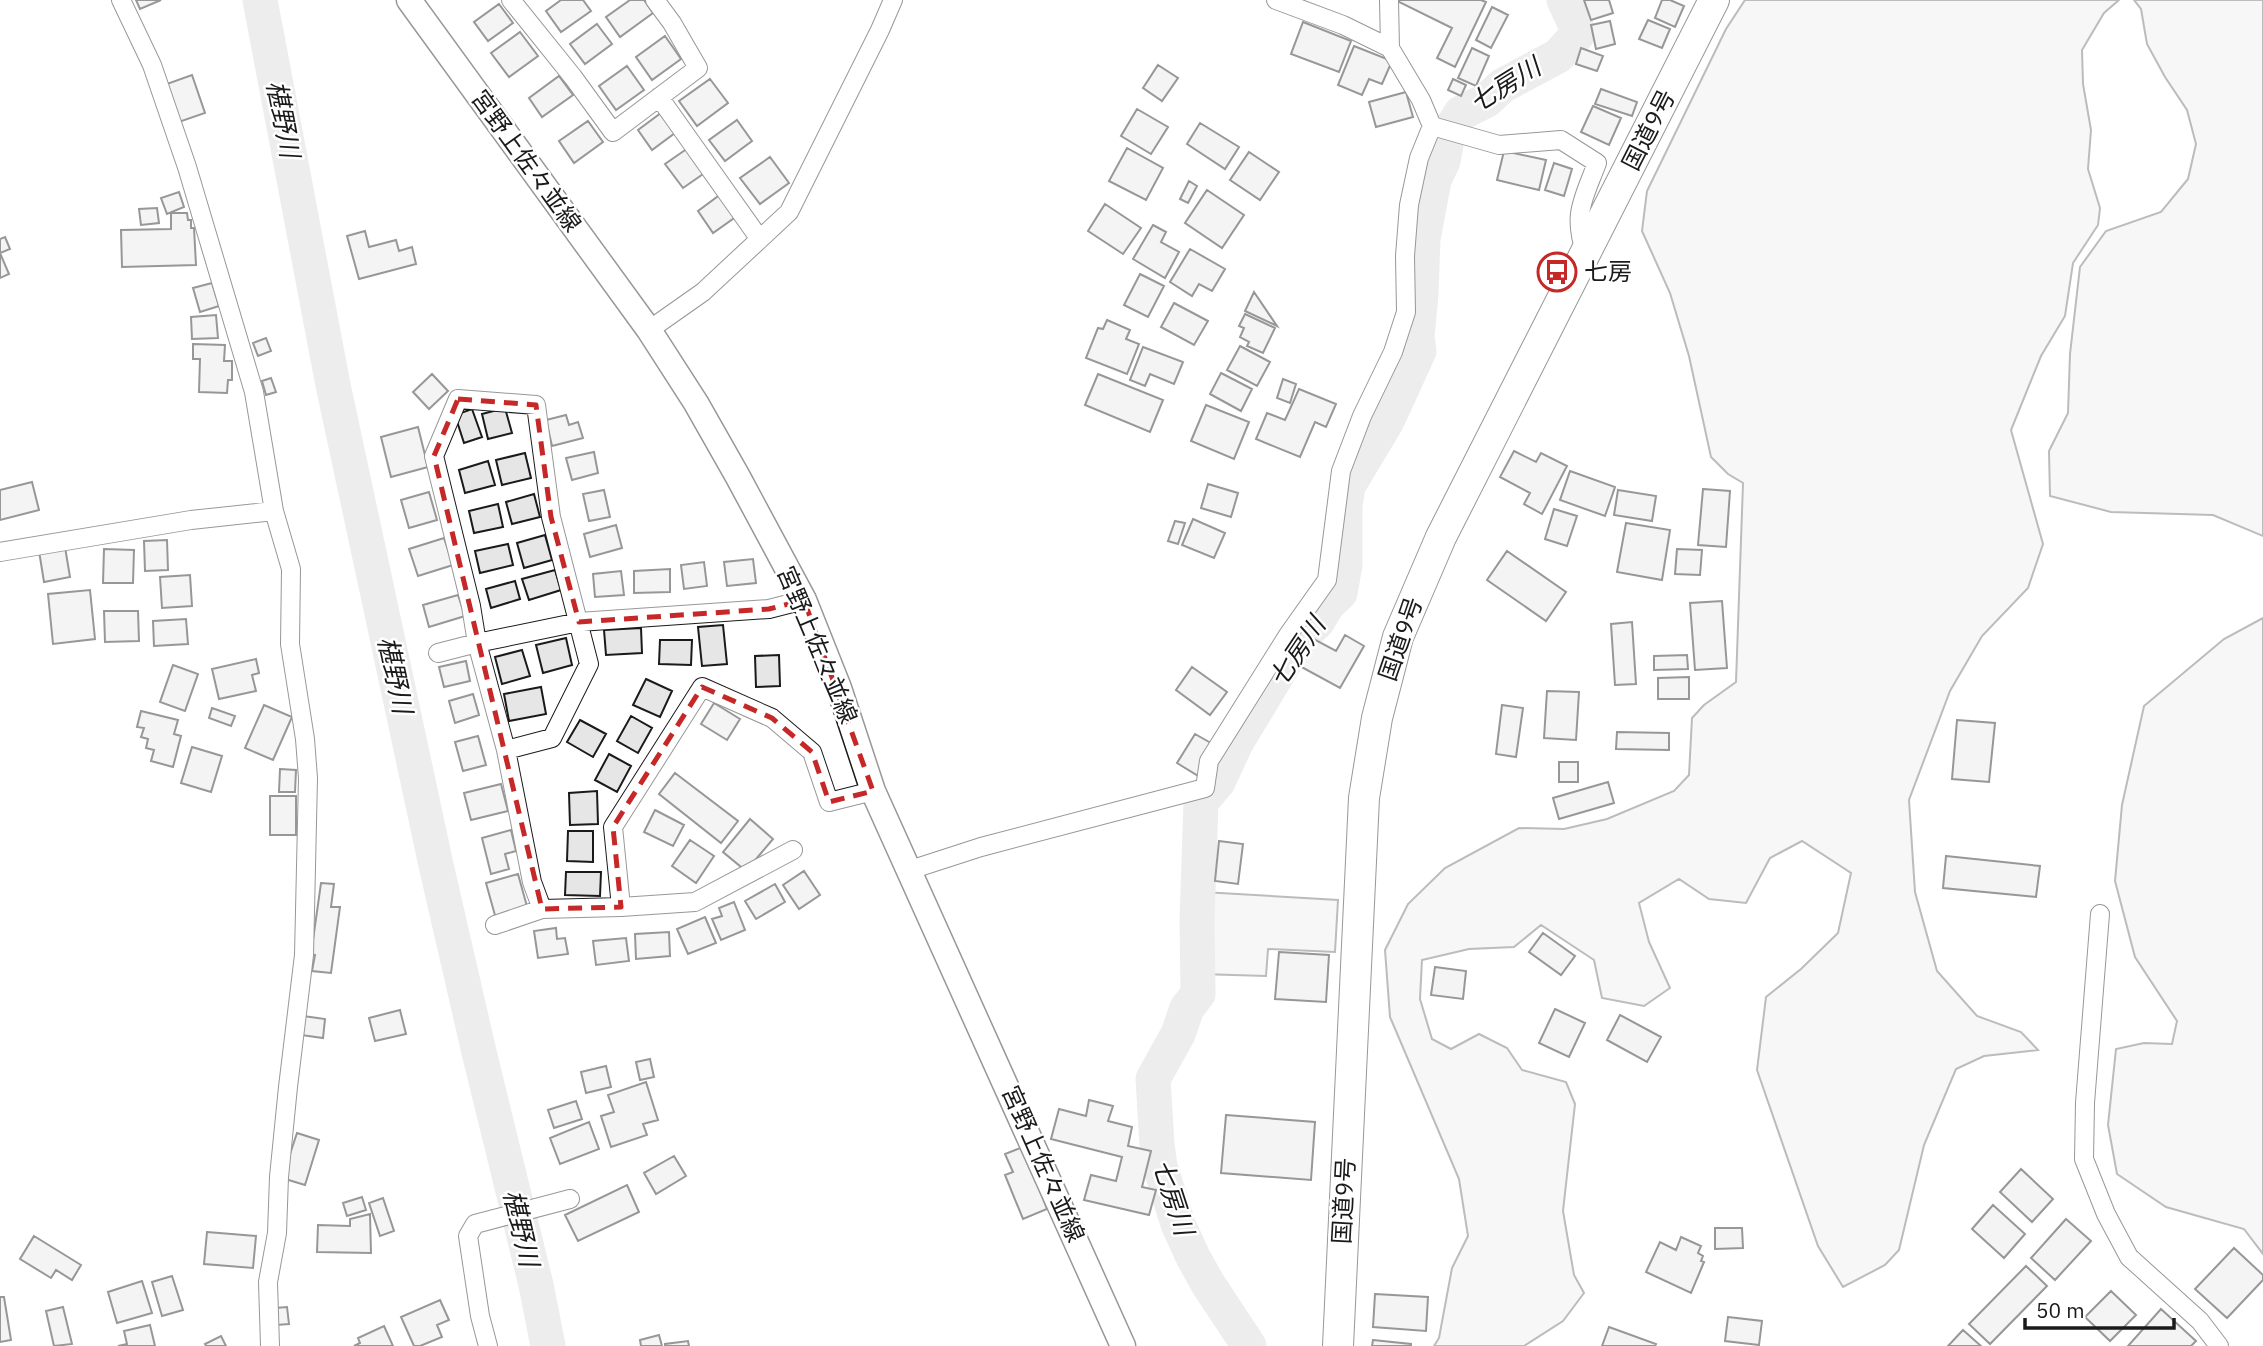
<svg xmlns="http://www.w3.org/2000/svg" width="2263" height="1346" font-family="'IBM Plex Sans','Noto Sans JP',sans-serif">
<rect width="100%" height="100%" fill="#fff"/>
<path fill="#ededed" stroke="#6a6a6a" stroke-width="2" d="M1745,0H2119L2104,13L2082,50L2083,84L2091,130L2088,169L2100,208L2098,225L2073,263L2065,316L2041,356L2011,430L2043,544L2028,588L1982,636L1950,691L1909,800L1915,892L1937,971L1977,1016L2021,1032L2038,1050L1984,1056L1956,1069L1924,1145L1899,1250L1885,1265L1843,1287L1818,1246L1757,1070L1766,997L1801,969L1838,933L1851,873L1802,841L1770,858L1746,903L1709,899L1679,879L1639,903L1649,942L1670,988L1644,1006L1602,998L1594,960L1541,925L1514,947L1469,949L1422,960L1420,999L1432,1039L1451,1049L1479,1034L1507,1048L1522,1070L1566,1082L1575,1104L1563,1211L1574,1275L1584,1293L1563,1321L1524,1346H1434L1439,1338L1452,1268L1468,1236L1459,1179L1390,1017L1385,950L1408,904L1445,868L1519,828L1564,829L1607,819L1674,791L1689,775L1692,718L1704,705L1736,682L1743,483L1728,474L1711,457L1689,356L1670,293L1642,231L1647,191L1726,29Z
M2134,0H2263V536L2213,515L2111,512L2050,496L2049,451L2068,413L2070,354L2080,267L2106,231L2161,212L2188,179L2196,144L2187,110L2165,77L2147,44L2141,9Z
M2263,618V1254L2244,1229L2166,1207L2117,1174L2108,1125L2116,1049L2144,1043L2172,1044L2177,1021L2135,957L2115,881L2122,805L2144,706L2224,639Z
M1203,892L1338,900L1335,952L1268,949L1266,976L1200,974Z"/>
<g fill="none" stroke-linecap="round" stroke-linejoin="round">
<path stroke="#d7d7d7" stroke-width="35" d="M260,0L333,385L436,865L479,1052L536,1285L548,1346
M1249,1346L1208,1284L1193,1257L1178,1224L1160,1166L1157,1145L1153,1079L1178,1034L1187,1008L1198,994L1197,920L1201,802L1218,782L1236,743L1298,640L1318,621L1328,604L1340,593L1345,565V506L1348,486L1387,421L1419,351L1417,337L1421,294L1423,239L1434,180L1443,161L1448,134L1461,113L1487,100L1502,86L1558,56L1577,35L1576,26L1564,0"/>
</g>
<path fill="#e6e6e6" stroke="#1a1a1a" stroke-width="2" d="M136,0H161L140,9Z
M561,0H583L591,11L561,32L546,11Z
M630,0H644L653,13L620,37L606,17Z
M1399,0H1481L1486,2L1455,67L1437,58L1452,28L1399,2Z
M1584,0H1609L1613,13L1591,20Z
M1662,0H1670L1684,6L1675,27L1655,18Z
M499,4L513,23L488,41L474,22Z
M1492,7L1508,15L1491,48L1476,40Z
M1648,20L1670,29L1662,48L1639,39Z
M1610,21L1615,44L1596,49L1591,25Z
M1303,22L1351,41L1339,72L1291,54Z
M597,24L612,44L585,64L570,44Z
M520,32L538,56L509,77L491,53Z
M665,36L681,59L652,80L636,57Z
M1354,46L1392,61L1382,84L1369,79L1362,95L1338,85Z
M1472,48L1489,56L1476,86L1458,78Z
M1581,48L1603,56L1597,71L1576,64Z
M1158,65L1178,78L1162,101L1143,88Z
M627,66L644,90L616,110L599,86Z
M192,75L205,113L173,124L161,86Z
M559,76L573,95L542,117L529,98Z
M710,79L728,103L697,126L679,101Z
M1453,79L1466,85L1461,96L1448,90Z
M1601,89L1637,102L1632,116L1595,104Z
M1406,92L1413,117L1376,127L1369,102Z
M1593,106L1621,118L1609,145L1581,132Z
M1137,109L1168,127L1151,154L1121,136Z
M665,110L679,130L652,150L638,130Z
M737,120L752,141L725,161L709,140Z
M588,121L603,142L574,163L559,141Z
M1200,123L1239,147L1225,169L1187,144Z
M688,148L706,172L683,188L665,164Z
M1127,148L1163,168L1146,200L1109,181Z
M1504,151L1546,160L1539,190L1497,180Z
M1249,152L1279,172L1260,200L1230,180Z
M770,157L789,183L760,204L740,178Z
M1554,163L1572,169L1564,196L1545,190Z
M1189,181L1197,186L1188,203L1180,199Z
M1207,190L1244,215L1222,248L1185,223Z
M179,192L184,207L167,214L161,198Z
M721,194L737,216L713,233L698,211Z
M1105,204L1141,228L1123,254L1088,231Z
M157,208L159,223L141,225L139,209Z
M171,213H187L188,220H191V228H194L196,265L122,267L121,230L171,229Z
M1153,225L1166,232L1161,242L1179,252L1165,278L1133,259Z
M365,231L369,247L396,240L399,251L412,247L416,264L359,279L347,236Z
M5,237L10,249L0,253L9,274L0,278V239Z
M1190,249L1225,269L1212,291L1199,284L1192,296L1170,282Z
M1140,274L1164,286L1148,317L1124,305Z
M212,283L219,306L200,312L193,288Z
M1254,292L1277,326L1245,311Z
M1174,303L1208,321L1194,345L1161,327Z
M1245,314L1275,328L1263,353L1247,346L1249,342L1240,337L1244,328L1239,326Z
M216,315L218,338L192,339L191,317Z
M1107,320L1130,330L1126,339L1139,344L1127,374L1086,358L1098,328L1103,329Z
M266,338L271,351L258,356L253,343Z
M193,344L225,345L224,361H232V380H228L227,393L199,392L200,359H193Z
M1240,346L1270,362L1257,386L1227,370Z
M1143,347L1183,362L1174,384L1150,374L1145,386L1130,380Z
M1221,373L1252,389L1241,411L1210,394Z
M432,374L448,391L429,409L413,392Z
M1098,374L1163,400L1150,432L1085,405Z
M271,378L276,392L266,395L262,381Z
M1283,379L1296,384L1290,403L1277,398Z
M1299,389L1336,404L1326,427L1315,422L1300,457L1256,439L1267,413L1285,420Z
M1206,405L1249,422L1234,459L1191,441Z
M505,408L512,433L488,439L482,414Z
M472,409L482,437L464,443L455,415Z
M566,415L569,425L578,422L583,438L552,446L546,420Z
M418,427L428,467L391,477L381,437Z
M1514,451L1536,462L1541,453L1567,466L1542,514L1524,504L1530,493L1500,477Z
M594,452L598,473L572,480L566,458Z
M525,453L531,478L502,485L496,460Z
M488,461L495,485L465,493L459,470Z
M1570,471L1615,487L1605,516L1560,500Z
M32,482L39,510L0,520V490Z
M1208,484L1238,493L1231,517L1201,508Z
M1703,489L1730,491L1726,547L1698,545Z
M604,490L610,517L589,521L583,494Z
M1618,490L1656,496L1652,521L1614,515Z
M429,492L437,520L409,528L401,500Z
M534,494L540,517L512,524L506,502Z
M498,504L503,527L474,533L469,511Z
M1554,509L1577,516L1567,546L1545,539Z
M1193,519L1225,533L1214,558L1182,545Z
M1175,521L1185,523L1178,544L1168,541Z
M1626,523L1670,530L1662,580L1617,572Z
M616,525L622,548L590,557L584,534Z
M545,535L552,560L524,568L517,543Z
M444,538L453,565L418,576L409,549Z
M167,540L168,570L145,571L144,541Z
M508,544L513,565L480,573L475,551Z
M65,547L70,577L44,582L39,551Z
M104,549L134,550L133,583H103Z
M1677,549L1702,550L1700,575L1675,574Z
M1507,551L1566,592L1546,621L1487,580Z
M753,559L756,583L727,586L724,562Z
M704,562L707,586L684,589L681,565Z
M670,569V592L634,593V571Z
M555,570L561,590L529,600L522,579Z
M621,571L624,595L595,597L593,574Z
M190,575L192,606L162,608L160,577Z
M515,581L520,599L491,608L486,589Z
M90,590L95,639L53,644L48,594Z
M458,595L465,616L429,627L423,605Z
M1722,601L1727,668L1695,670L1690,603Z
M104,611H138L139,641L105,642Z
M186,619L188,644L154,646L153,621Z
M1632,622L1636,684L1615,685L1611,624Z
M723,625L727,664L702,666L698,627Z
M641,628L642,653L606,655L604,630Z
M1345,635L1364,646L1340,688L1296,664L1310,637L1336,651Z
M566,638L572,665L543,673L536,645Z
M660,640H692L691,665L659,664Z
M522,650L530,676L502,684L495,657Z
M779,655L780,686L756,687L755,656Z
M1687,655L1688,669L1654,670V656Z
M256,659L259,673L252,675L256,691L219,699L212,669Z
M466,661L470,681L444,687L439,667Z
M173,665L198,674L185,711L160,702Z
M1192,667L1227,692L1210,715L1176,690Z
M1689,677V699H1658V678Z
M646,679L672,691L660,717L633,705Z
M541,687L546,714L509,721L504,694Z
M1547,691L1579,692L1576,740L1544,738Z
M473,694L479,715L455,723L449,701Z
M714,703L740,719L727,740L701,724Z
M264,705L292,717L273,760L245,748Z
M1502,705L1523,708L1516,757L1496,754Z
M212,708L235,716L231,726L209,718Z
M141,711L178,720L174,734L181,736L173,767L151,761L154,750L146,748L148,739L141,737L144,728L137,727Z
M631,716L652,728L638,753L617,741Z
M580,720L606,734L593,757L567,742Z
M1957,720L1995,723L1989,782L1952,779Z
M1617,732L1669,733V750L1616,749Z
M1195,734L1218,747L1200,777L1177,763Z
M478,736L486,765L463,771L455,742Z
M192,747L222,756L211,792L181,783Z
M609,754L631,766L617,792L595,780Z
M1559,762H1578V782H1559Z
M280,769L296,770L295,792H279Z
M675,773L738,821L721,843L659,794Z
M1608,782L1614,803L1559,819L1553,798Z
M501,784L508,811L471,820L464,793Z
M597,791L598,824L570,825L569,793Z
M270,796H296V835H270Z
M655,810L684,825L673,846L644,832Z
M750,819L773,839L746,871L723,852Z
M511,830L516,851L505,854L509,869L491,874L482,838Z
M568,831H593V862L567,861Z
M690,840L714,856L696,883L672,866Z
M1219,841L1243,844L1238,884L1215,881Z
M1946,856L2040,866L2036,897L1943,888Z
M804,871L820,895L799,909L783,885Z
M566,872H601L600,896L565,895Z
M518,874L528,910L496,919L486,883Z
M321,883L334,884L331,907H340L331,973L312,971L315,955L311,954Z
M775,884L785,902L756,919L745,901Z
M734,902L745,930L721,940L712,919L722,916L719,908Z
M705,917L716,943L688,954L677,929Z
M556,928L557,939L565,938L568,954L538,958L534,931Z
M669,932L670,956L636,959L635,934Z
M1543,933L1575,956L1561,975L1529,952Z
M626,938L629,961L596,965L593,941Z
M1279,952L1329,955L1326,1002L1275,999Z
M1435,967L1466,971L1463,999L1431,995Z
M1555,1009L1585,1023L1569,1057L1539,1043Z
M400,1010L406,1034L375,1041L369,1018Z
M1620,1015L1661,1037L1647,1062L1607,1040Z
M303,1016L325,1019L323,1038L301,1035Z
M650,1059L654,1077L640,1080L636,1062Z
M606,1066L611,1087L586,1093L581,1072Z
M646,1082L658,1120L643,1124L647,1135L611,1147L601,1116L614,1112L608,1095Z
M1089,1100L1113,1106L1108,1121L1132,1127L1128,1146L1151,1151L1142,1187L1156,1190L1149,1215L1084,1200L1091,1175L1116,1181L1122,1157L1051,1139L1059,1109L1086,1116Z
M576,1101L582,1119L554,1128L548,1110Z
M1226,1115L1315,1122L1311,1180L1221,1173Z
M589,1122L599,1149L560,1164L550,1138Z
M297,1133L319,1140L305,1185L282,1178Z
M1023,1147L1047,1209L1023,1219L1005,1175L1013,1172L1005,1154Z
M674,1156L686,1176L656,1194L644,1173Z
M2021,1169L2053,1199L2032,1222L2000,1192Z
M627,1185L639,1212L578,1241L565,1215Z
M362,1197L366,1210L347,1216L343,1203Z
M383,1198L394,1231L380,1236L369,1203Z
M1993,1205L2025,1234L2004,1258L1972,1229Z
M370,1214L371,1253L317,1252L318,1225L350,1226V1219Z
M2066,1219L2091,1241L2055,1280L2031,1258Z
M1715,1228H1742L1743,1248L1715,1249Z
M207,1232L256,1236L253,1268L204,1264Z
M34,1236L81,1265L72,1280L56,1270L51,1278L20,1259Z
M1681,1237L1701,1246L1698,1253L1703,1256L1701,1261L1704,1262L1691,1293L1646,1272L1660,1242L1676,1250Z
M2234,1248L2263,1275V1280L2227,1318L2195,1289Z
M2026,1266L2047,1286L1990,1344L1969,1324Z
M172,1276L183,1310L162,1316L152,1282Z
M142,1281L152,1313L117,1323L108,1292Z
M2111,1291L2136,1315L2110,1341L2085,1317Z
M1375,1294L1428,1297L1426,1331L1373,1327Z
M0,1297H4L11,1340L0,1342Z
M440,1300L449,1320L437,1325L442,1337L420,1346H414L401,1317Z
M63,1307L72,1344L54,1346L46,1311Z
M287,1307L289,1324L276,1325L275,1308Z
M2161,1309L2196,1341L2191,1346H2128Z
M1728,1317L1762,1321L1759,1345L1725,1341Z
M150,1325L155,1346H118L127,1344L124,1331Z
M384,1326L393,1346H354L360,1343L358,1338Z
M1609,1327L1656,1344L1655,1346H1602Z
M1963,1330L1981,1346H1948Z
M659,1335L662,1346H641L640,1340Z
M221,1336L226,1346H206L205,1344Z
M1373,1340L1411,1344V1346H1372Z
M688,1341L689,1346H665V1344Z"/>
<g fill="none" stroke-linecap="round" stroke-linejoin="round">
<defs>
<path id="minor" d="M121,0L152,65L187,167L254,392L274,511L291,569L290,644L305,739L308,778L304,955L288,1087L279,1177L277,1233L268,1282L270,1346
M511,0L573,77L613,132L698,68L672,23L655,0
M1389,0L1390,48
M659,97L759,238
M1432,126L1499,145L1561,140L1597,163C1583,200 1572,215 1586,254
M649,330L703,292L789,212L880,30L893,0
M0,552L191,520L274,511
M438,653L477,643L579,622L769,609L804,600
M506,750L552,738L589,664L551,517L536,405L458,399L434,456L471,606L477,643L506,750L532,882L542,909
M910,870L981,847L1205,788L1209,761L1288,635L1327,580L1341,471L1362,416L1393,352L1406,312L1405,256L1409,205L1419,158L1432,126L1421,100L1390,48L1343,25L1276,0
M621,907L695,902L793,850
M2100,914L2085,1103L2084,1159L2106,1214L2129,1257L2200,1321L2219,1346
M495,925L542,909L621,907L613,827L702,687L772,718L812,752L829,802L873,791
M488,1346L480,1316L468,1236L475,1224L570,1199"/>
<path id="secondary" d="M409,0L649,330L696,403L738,477L804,600L839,688L873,791L1123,1346"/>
<path id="trunk" d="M1338,1346L1364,798L1377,718L1398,637L1441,537L1714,0"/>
</defs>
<use href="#minor" stroke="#1a1a1a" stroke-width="20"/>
<use href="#secondary" stroke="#1a1a1a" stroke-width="27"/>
<use href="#trunk" stroke="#1a1a1a" stroke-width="32"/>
<use href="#minor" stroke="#fff" stroke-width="18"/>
<use href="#secondary" stroke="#fff" stroke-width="24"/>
<use href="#trunk" stroke="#fff" stroke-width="30"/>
</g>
<path d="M0 0H2263V1346H0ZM458,399L536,405L551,517L579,622L769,609L804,600L873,791L829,802L812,752L772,718L702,687L613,827L621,907L542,909L434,456Z" fill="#fff" fill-opacity=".55" fill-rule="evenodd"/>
<path fill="none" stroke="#c62828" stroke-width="5" stroke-dasharray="14 9" stroke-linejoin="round" d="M458,399L536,405L551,517L579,622L769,609L804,600L873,791L829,802L812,752L772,718L702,687L613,827L621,907L542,909L434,456Z"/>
<defs>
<symbol id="bus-ring" viewBox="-11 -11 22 22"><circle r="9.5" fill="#fff" stroke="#c62828" stroke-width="1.5"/><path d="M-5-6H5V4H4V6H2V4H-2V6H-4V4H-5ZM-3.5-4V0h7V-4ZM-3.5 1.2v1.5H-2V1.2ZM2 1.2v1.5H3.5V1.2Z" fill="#c62828"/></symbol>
</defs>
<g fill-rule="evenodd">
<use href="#bus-ring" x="1535" y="250" width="44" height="44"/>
</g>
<g text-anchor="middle" stroke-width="5" stroke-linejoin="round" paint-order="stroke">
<g font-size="24" fill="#1a1a1a" stroke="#fff">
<text transform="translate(1649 130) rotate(-63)" y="8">国道9号</text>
<text transform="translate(526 161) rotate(54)" y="8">宮野上佐々並線</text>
<text transform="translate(1401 639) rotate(-71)" y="8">国道9号</text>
<text transform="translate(817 645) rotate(67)" y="8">宮野上佐々並線</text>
<text transform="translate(1043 1164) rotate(66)" y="8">宮野上佐々並線</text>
<text transform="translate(1344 1201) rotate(-87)" y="8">国道9号</text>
</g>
<g font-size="24" fill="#1a1a1a" stroke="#fff" text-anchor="start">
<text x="1584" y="280">七房</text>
</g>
<g font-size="26" font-style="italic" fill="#1a1a1a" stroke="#fff">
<text transform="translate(1505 85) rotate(-32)" y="9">七房川</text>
<text transform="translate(283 119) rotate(79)" y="9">椹野川</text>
<text transform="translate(1297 652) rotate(-56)" y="9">七房川</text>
<text transform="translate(395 675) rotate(78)" y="9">椹野川</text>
<text transform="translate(1173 1197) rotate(72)" y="9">七房川</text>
<text transform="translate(521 1228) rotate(77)" y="9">椹野川</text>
</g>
</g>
<path d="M2025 1318v10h149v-10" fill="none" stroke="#1a1a1a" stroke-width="3.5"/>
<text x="2036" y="1318" font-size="21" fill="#1a1a1a" stroke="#ffffff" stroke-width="5" paint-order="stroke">50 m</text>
</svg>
